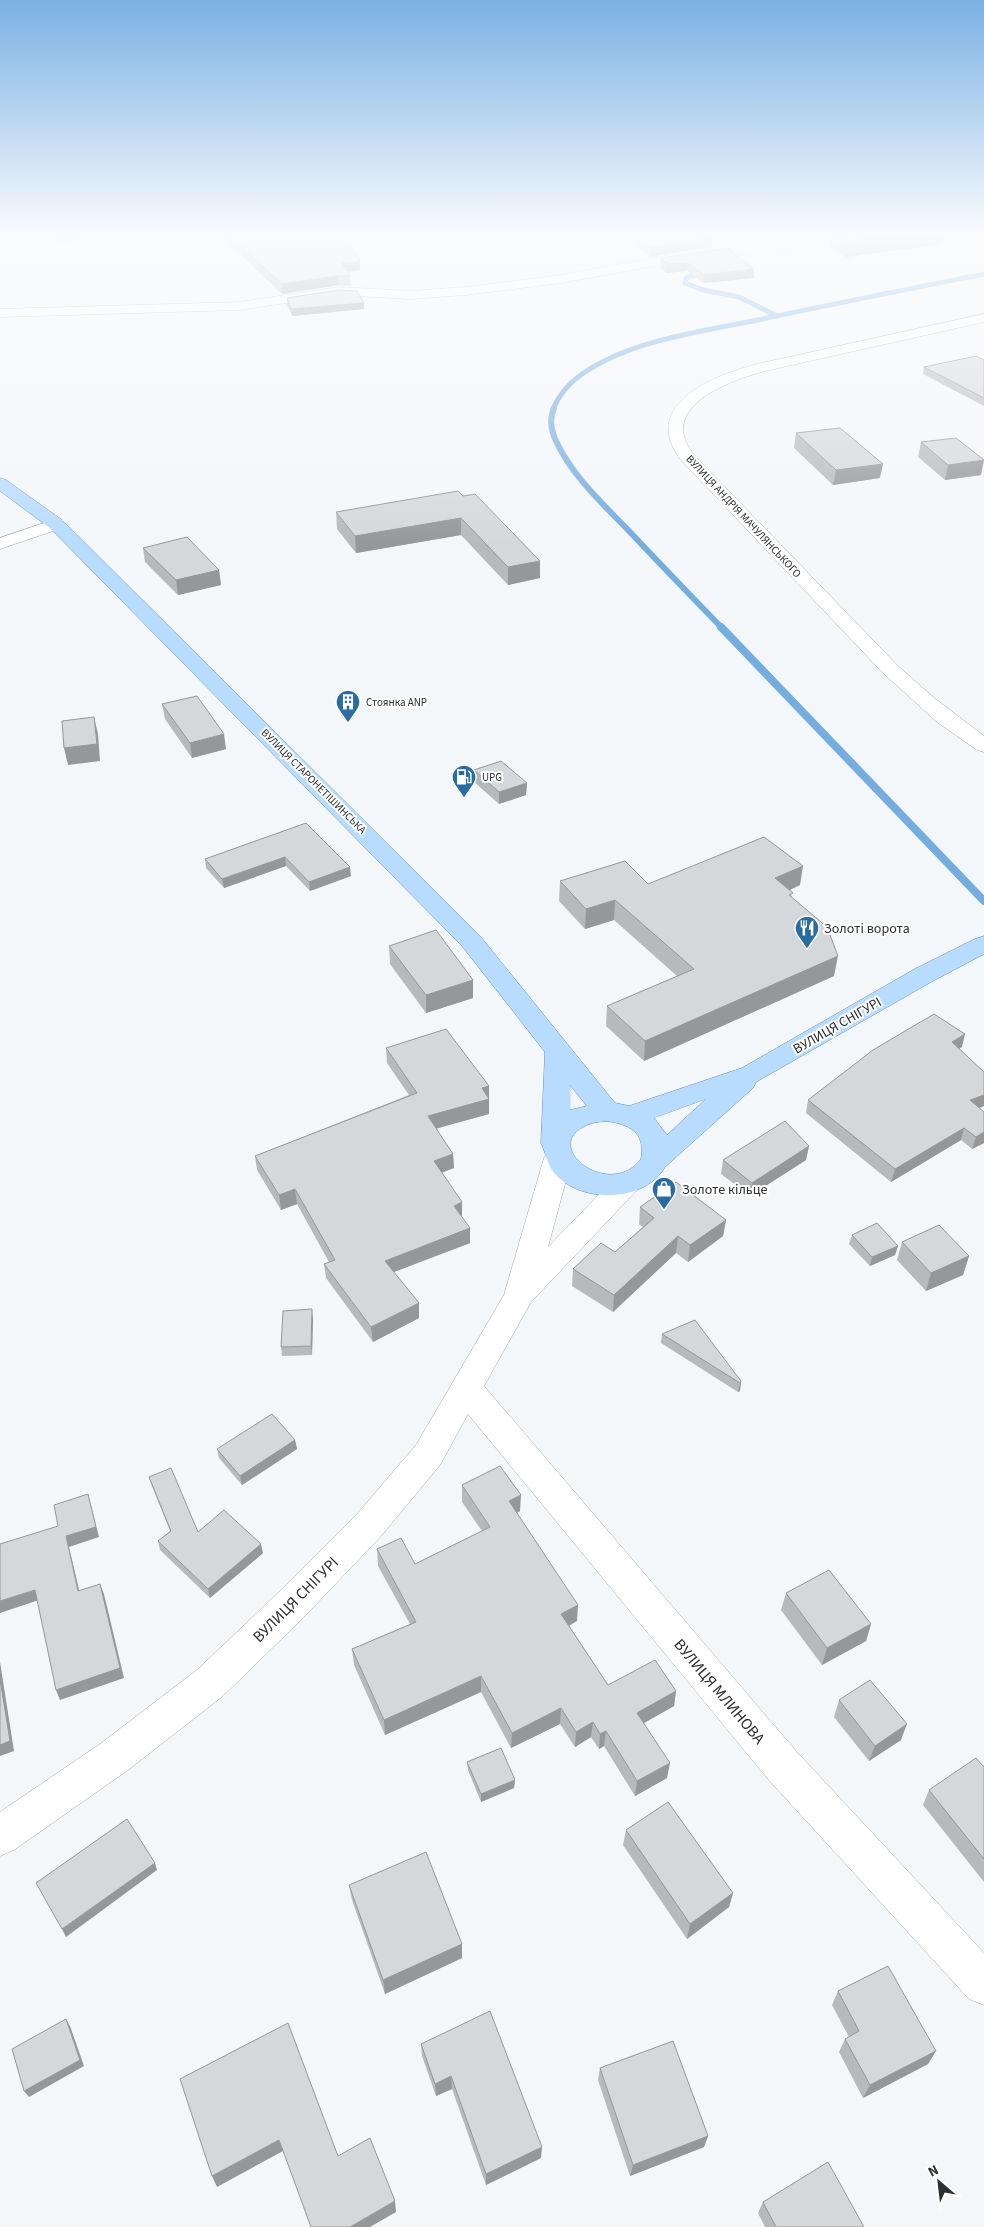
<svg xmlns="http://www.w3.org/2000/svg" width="984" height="2227" font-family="'Source Sans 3',sans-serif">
<rect width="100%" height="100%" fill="#f4f7fa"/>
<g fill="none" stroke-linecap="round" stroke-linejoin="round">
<path stroke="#75addf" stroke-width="5" d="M705,272L686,278L685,283L703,290L739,297L777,316
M553,409C559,395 569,383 582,374C632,340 699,332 758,320C833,304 909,289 984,274"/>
<path stroke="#75addf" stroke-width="6" d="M554,408C549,419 551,430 556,441C572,476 604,505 630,532C660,564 691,596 722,628"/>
<path stroke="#75addf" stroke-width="8" d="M721,627L984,901"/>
<defs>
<path id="minor" d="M854,234H894L888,238L704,257L561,283L465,295L410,299L339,295L239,310L0,317V309L239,302L339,287L410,291L465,287L561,275L704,249Z
M984,314V322L765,371C729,381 653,408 696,457L897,665L933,697L984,736V752L977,750L937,722L883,673L681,460C637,403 719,373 762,363Z
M56,519L62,520L65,524L62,528L0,549V538Z
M558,1148L568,1151L572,1158L548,1247L618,1175L628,1172L638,1175L642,1182L638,1189L531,1302L484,1386L796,1751L984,1953V2005L969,1999L768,1779L468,1414L440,1465L382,1535L304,1617L223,1696L128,1770L14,1850L0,1856V1812L100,1744L197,1670L278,1593L358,1513L416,1445L504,1295L544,1158L548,1151Z"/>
<path id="major" d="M0,478L6,480L62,520L480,936L615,1103L629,1106L742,1068L913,970L975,939L984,936V954L931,982L756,1082L753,1088L665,1167C646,1201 586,1204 558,1177C547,1167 547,1155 541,1143L545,1052L462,946L50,528L0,491ZM570,1085L587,1106L570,1110ZM706,1099L667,1135L654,1118ZM606,1121C629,1124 646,1132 641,1159C610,1201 538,1146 587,1125C592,1122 600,1122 606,1121Z"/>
</defs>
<use href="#minor" stroke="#a3a6a8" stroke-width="1"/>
<use href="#major" stroke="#6890b4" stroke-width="1"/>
<use href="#minor" fill="#fff" fill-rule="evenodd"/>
<use href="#major" fill="#b7dcfd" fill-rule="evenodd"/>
</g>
<path fill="#b7babc" d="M55,234H88L85,241L56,242Z
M219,234H344L360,261V270L348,272L350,276L351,286L339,285L282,294Z
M633,234H709L712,246L650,257L633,241Z
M812,234H943L941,244L846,257L830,246L831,234L815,236Z
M661,258L754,269V278L703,283L687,271L666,273L660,267Z
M287,298L364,303V309L292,316L287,305Z
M984,360V406L923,374L924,367Z
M796,433L880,478L833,485L794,448Z
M921,442L981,475L945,480L918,457Z
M458,491L540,578L508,585L461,535L356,553L337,529L336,512Z
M143,548L219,570L221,585L178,595L145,562Z
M162,704L226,749L192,758L165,719Z
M474,770L527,783L526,795L499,804L474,782Z
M306,823L351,876L310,891L286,866L224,888L206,868L205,859Z
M560,881L648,884L800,885L790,890L792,898L834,976L644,1061L606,1026L607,1006L677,976L614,920L585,929L559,901Z
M389,946L473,998L426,1013L390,964Z
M962,1047L959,1049L984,1072V1106L979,1108L984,1112V1143L972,1149L961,1140L891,1182L806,1113L808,1100Z
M386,1048L489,1086V1114L436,1128L453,1154L454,1168L442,1173L462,1217L470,1228V1243L394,1272L419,1303V1318L373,1342L326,1278L324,1264L329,1262L297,1204L281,1210L257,1170L255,1156L409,1095L387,1063Z
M809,1146L806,1160L750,1196L721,1174L723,1160Z
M640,1207L726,1220L723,1236L688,1262L676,1253L613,1312L572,1286L573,1269L615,1252L643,1227L639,1224Z
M852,1235L898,1246L895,1255L870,1266L849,1244Z
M902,1242L969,1256L963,1275L926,1291L897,1260Z
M313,1319L312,1355L282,1356L281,1347Z
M662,1334L741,1381L740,1391L738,1392L661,1343Z
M295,1440L297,1449L242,1485L219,1458L217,1449Z
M149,1477L198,1532L263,1553L210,1598L160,1550L158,1541L170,1531L152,1486Z
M462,1485L520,1511L517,1513L577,1621L569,1626L608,1685L676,1691L674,1706L644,1723L667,1778L635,1796L604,1746L599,1749L591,1737L575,1747L560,1724L511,1748L481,1692L385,1735L354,1665L352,1649L410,1624L378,1566L377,1549L415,1564L482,1531L462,1502Z
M786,1593L871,1624L866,1641L822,1665L781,1610Z
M839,1700L901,1740L869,1761L834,1717Z
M467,1762L515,1780L514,1788L481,1802L468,1770Z
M983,1766H984V1882L923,1805L929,1790Z
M626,1830L733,1893L729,1907L687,1939L623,1845Z
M349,1885L462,1944V1958L385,1994L352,1900Z
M838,1991L936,2051L928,2064L863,2098L839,2052L845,2039L849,2037L832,2005Z
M421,2044L541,2158L486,2185L452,2089L436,2096L422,2056Z
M600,2068L708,2136L704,2147L630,2176L598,2080Z
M763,2202L864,2227H765L758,2213Z"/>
<path fill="#959799" d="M84,234H88L85,241Z
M815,234H831L815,236Z
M899,234H943L941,244L846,257L848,241Z
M713,237L712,246L650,257V247Z
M360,261V270L343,272L342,263Z
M688,263L687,271L666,273L667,264Z
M754,269V278L703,283L704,275Z
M338,276L339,285L282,294V284Z
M364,303V309L292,316L291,309Z
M984,460L981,475L945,480L948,465Z
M883,464L880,478L833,485L836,470Z
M461,518V535L356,553L355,536Z
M540,561V578L508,585V567Z
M219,570L221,585L178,595L176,580Z
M94,717L98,734L100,761L68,765L64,748Z
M224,734L226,749L192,758L190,743Z
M527,783L526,795L499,804V792Z
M285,857L286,866L224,888L222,879Z
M803,866L800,885L772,898L775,878Z
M350,867L351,876L310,891L309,882Z
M615,900L614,920L585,929L586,909Z
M838,956L834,976L644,1061L645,1041Z
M473,980V998L426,1013V995Z
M965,1034L962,1047L949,1055L952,1042Z
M489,1086V1114L428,1131V1116L482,1088Z
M984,1095V1106L966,1113L970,1100Z
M964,1128L961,1140L891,1182L895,1169Z
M984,1132V1143L972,1149L976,1137Z
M809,1146L806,1160L750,1196L752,1183Z
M453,1154L454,1168L434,1175V1161Z
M295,1189L297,1204L281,1210L279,1195Z
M462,1202V1217L454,1206Z
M726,1220L723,1236L688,1262L690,1245Z
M470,1228V1243L386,1275L385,1261Z
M678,1236L676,1253L613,1312L614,1295Z
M898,1246L895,1255L870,1266L872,1257Z
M969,1256L963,1275L926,1291L931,1273Z
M419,1303V1318L373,1342L371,1327Z
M312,1309L313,1319L312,1355L311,1346Z
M741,1381L740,1391L738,1392L740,1383Z
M295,1440L297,1449L242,1485L240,1476Z
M88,1494L99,1537L69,1547L82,1602L78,1591L66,1536Z
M521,1495L520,1511L509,1517V1501Z
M261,1544L263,1553L210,1598L208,1589Z
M100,1584L104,1594L124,1678L60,1700L56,1690Z
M35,1590L39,1600L0,1613V1601Z
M578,1605L577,1621L560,1630L561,1614Z
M871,1624L866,1641L822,1665L827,1648Z
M0,1662L14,1751L0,1756Z
M481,1676V1692L385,1735L384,1720Z
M676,1691L674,1706L635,1728L637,1713Z
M561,1708L560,1724L511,1748L512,1733Z
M593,1722L591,1737L575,1747L576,1732Z
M907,1724L901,1740L869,1761L875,1746Z
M606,1731L604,1746L599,1749L600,1734Z
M670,1763L667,1778L635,1796L637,1781Z
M515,1780L514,1788L481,1802V1794Z
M155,1863L157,1870L66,1937L62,1929Z
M733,1893L729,1907L687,1939L690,1924Z
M462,1944V1958L385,1994L383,1980Z
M66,2019L70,2026L84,2066L29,2097L24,2091Z
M936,2051L928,2064L863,2098L870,2085Z
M451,2076L452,2089L436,2096L435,2084Z
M708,2136L704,2147L630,2176L633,2165Z
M279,2140L283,2151L217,2187L212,2176Z
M542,2147L541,2158L486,2185V2174Z
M395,2201L396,2212L370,2227H350Z"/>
<path fill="#d5d8db" stroke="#959799" d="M227,234H344L360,261L342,263L350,276H338L282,284Z
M636,234H709L713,237L650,247Z
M837,234H899L848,241Z
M727,248L754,269L704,275L688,263L667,264L661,258Z
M339,290L357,291L364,303L291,309L287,298Z
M976,356L984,360V398L924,367Z
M840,428L883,464L836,470L796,433Z
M956,438L984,460L948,465L921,442Z
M458,491L463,496L475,494L540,561L508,567L461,518L355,536L336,512Z
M187,537L219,570L176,580L143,548Z
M197,696L224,734L190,743L162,704Z
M94,717L97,744L64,748L62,721Z
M501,761L527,783L499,792L474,770Z
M306,823L350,867L309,882L285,857L222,879L205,859Z
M764,837L803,866L775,878L793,893L789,895L827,927L838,956L645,1041L607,1006L694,969L615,900L586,909L560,881L625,861L648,884Z
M436,930L473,980L426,995L389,946Z
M934,1014L965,1034L952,1042L984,1072V1095L970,1100L984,1112V1132L976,1137L964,1128L895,1169L808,1100L873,1050Z
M446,1029L489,1086L482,1088L489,1099L428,1116L453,1154L434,1161L462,1202L454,1206L470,1228L385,1261L419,1303L371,1327L324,1264L335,1260L295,1189L279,1195L255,1156L417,1093L386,1048Z
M785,1121L809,1146L752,1183L723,1160Z
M676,1182L726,1220L690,1245L678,1236L614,1295L573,1269L601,1243L615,1252L654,1218L640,1207Z
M877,1223L898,1246L872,1257L852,1235Z
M939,1225L969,1256L931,1273L902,1242Z
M312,1309L311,1346L281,1347L283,1311Z
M695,1320L741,1381L740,1383L662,1334Z
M272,1414L295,1440L240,1476L217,1449Z
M500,1466L521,1495L509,1501L578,1605L561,1614L608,1685L655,1660L676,1691L637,1713L670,1763L637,1781L606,1731L600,1734L593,1722L576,1732L561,1708L512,1733L481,1676L384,1720L352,1649L416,1622L377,1549L401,1538L415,1564L490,1527L462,1485Z
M171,1468L198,1532L224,1510L261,1544L208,1589L158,1541L171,1531L149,1477Z
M88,1494L96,1527L66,1536L78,1591L100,1584L120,1668L56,1690L35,1590L0,1601V1544L58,1526L54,1505Z
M829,1570L871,1624L827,1648L786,1593Z
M0,1679L10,1741L0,1745Z
M870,1680L907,1724L875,1746L839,1700Z
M501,1748L515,1780L481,1794L467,1762Z
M976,1758L983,1766H984V1859L929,1790Z
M668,1802L733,1893L690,1924L626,1830Z
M127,1819L155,1863L62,1929L36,1883Z
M426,1852L462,1944L383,1980L349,1885Z
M888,1966L936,2051L870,2085L845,2039L859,2031L838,1991Z
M490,2011L542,2147L486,2174L451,2076L435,2084L421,2044Z
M66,2019L80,2060L24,2091L12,2049Z
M288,2023L338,2156L370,2138L395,2201L350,2227H311L279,2140L212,2176L180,2079Z
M673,2041L708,2136L633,2165L600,2068Z
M828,2162L864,2227H776L763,2202Z"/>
<linearGradient id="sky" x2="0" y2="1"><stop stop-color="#7ab1e4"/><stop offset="0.43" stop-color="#fafbfd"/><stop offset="1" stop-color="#fafbfd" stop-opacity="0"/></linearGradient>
<rect width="984" height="546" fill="url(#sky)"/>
<defs>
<symbol id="building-pin" viewBox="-11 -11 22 30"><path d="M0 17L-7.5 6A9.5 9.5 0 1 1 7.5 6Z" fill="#2a6ca2" stroke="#fff"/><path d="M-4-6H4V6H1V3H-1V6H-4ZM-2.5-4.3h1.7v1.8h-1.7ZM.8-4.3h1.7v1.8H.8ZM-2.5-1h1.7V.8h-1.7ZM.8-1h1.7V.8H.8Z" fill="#fff"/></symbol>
<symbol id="fuel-pin" viewBox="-11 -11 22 30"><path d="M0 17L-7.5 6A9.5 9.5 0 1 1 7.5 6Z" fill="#2a6ca2" stroke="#fff"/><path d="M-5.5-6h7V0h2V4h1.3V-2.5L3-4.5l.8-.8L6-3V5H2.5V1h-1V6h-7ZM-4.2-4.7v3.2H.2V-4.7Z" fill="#fff"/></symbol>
<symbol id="restaurant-pin" viewBox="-11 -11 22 30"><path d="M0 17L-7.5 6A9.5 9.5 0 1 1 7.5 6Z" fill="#2a6ca2" stroke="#fff"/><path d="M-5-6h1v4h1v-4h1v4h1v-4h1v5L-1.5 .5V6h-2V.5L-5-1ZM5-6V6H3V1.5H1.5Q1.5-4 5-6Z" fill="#fff"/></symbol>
<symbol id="shop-pin" viewBox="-11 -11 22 30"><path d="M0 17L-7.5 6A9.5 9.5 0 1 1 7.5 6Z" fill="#2a6ca2" stroke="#fff"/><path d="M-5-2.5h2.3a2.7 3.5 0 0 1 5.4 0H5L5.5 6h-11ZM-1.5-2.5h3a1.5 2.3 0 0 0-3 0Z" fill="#fff"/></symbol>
</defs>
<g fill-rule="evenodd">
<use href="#building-pin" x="334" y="688" width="28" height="38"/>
<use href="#fuel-pin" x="450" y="763" width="28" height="38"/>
<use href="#restaurant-pin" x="793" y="914" width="28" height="38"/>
<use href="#shop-pin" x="650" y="1175" width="28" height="38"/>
</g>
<g text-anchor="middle" stroke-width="4" stroke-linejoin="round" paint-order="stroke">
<g font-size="11" fill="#2e2f30" stroke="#fff">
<text transform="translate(744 516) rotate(47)" y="4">ВУЛИЦЯ АНДРІЯ МАЧУЛЯНСЬКОГО</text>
<text transform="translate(314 781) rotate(45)" y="4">ВУЛИЦЯ СТАРОНЕТІШИНСЬКА</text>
</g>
<g font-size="11" fill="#2e2f30" stroke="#fff" text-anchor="start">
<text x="366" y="706">Стоянка ANP</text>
<text x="482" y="781">UPG</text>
</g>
<g font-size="14" fill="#2e2f30" stroke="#fff" text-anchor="start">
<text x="824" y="933">Золоті ворота</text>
<text x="682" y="1194">Золоте кільце</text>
</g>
<g font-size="14" fill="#2e2f30" stroke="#fff">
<text transform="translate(837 1025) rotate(-30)" y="5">ВУЛИЦЯ СНІГУРІ</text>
</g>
<g font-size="16" fill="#2e2f30" stroke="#fff">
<text transform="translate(295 1599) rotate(-45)" y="6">ВУЛИЦЯ СНІГУРІ</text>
<text transform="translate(720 1691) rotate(50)" y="6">ВУЛИЦЯ МЛИНОВА</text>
</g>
</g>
<g transform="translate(939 2182) rotate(332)" stroke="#ffffff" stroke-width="4" paint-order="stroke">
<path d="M0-4L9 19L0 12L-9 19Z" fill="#2e2f30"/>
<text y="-8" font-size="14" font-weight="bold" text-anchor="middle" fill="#2e2f30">N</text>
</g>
</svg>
